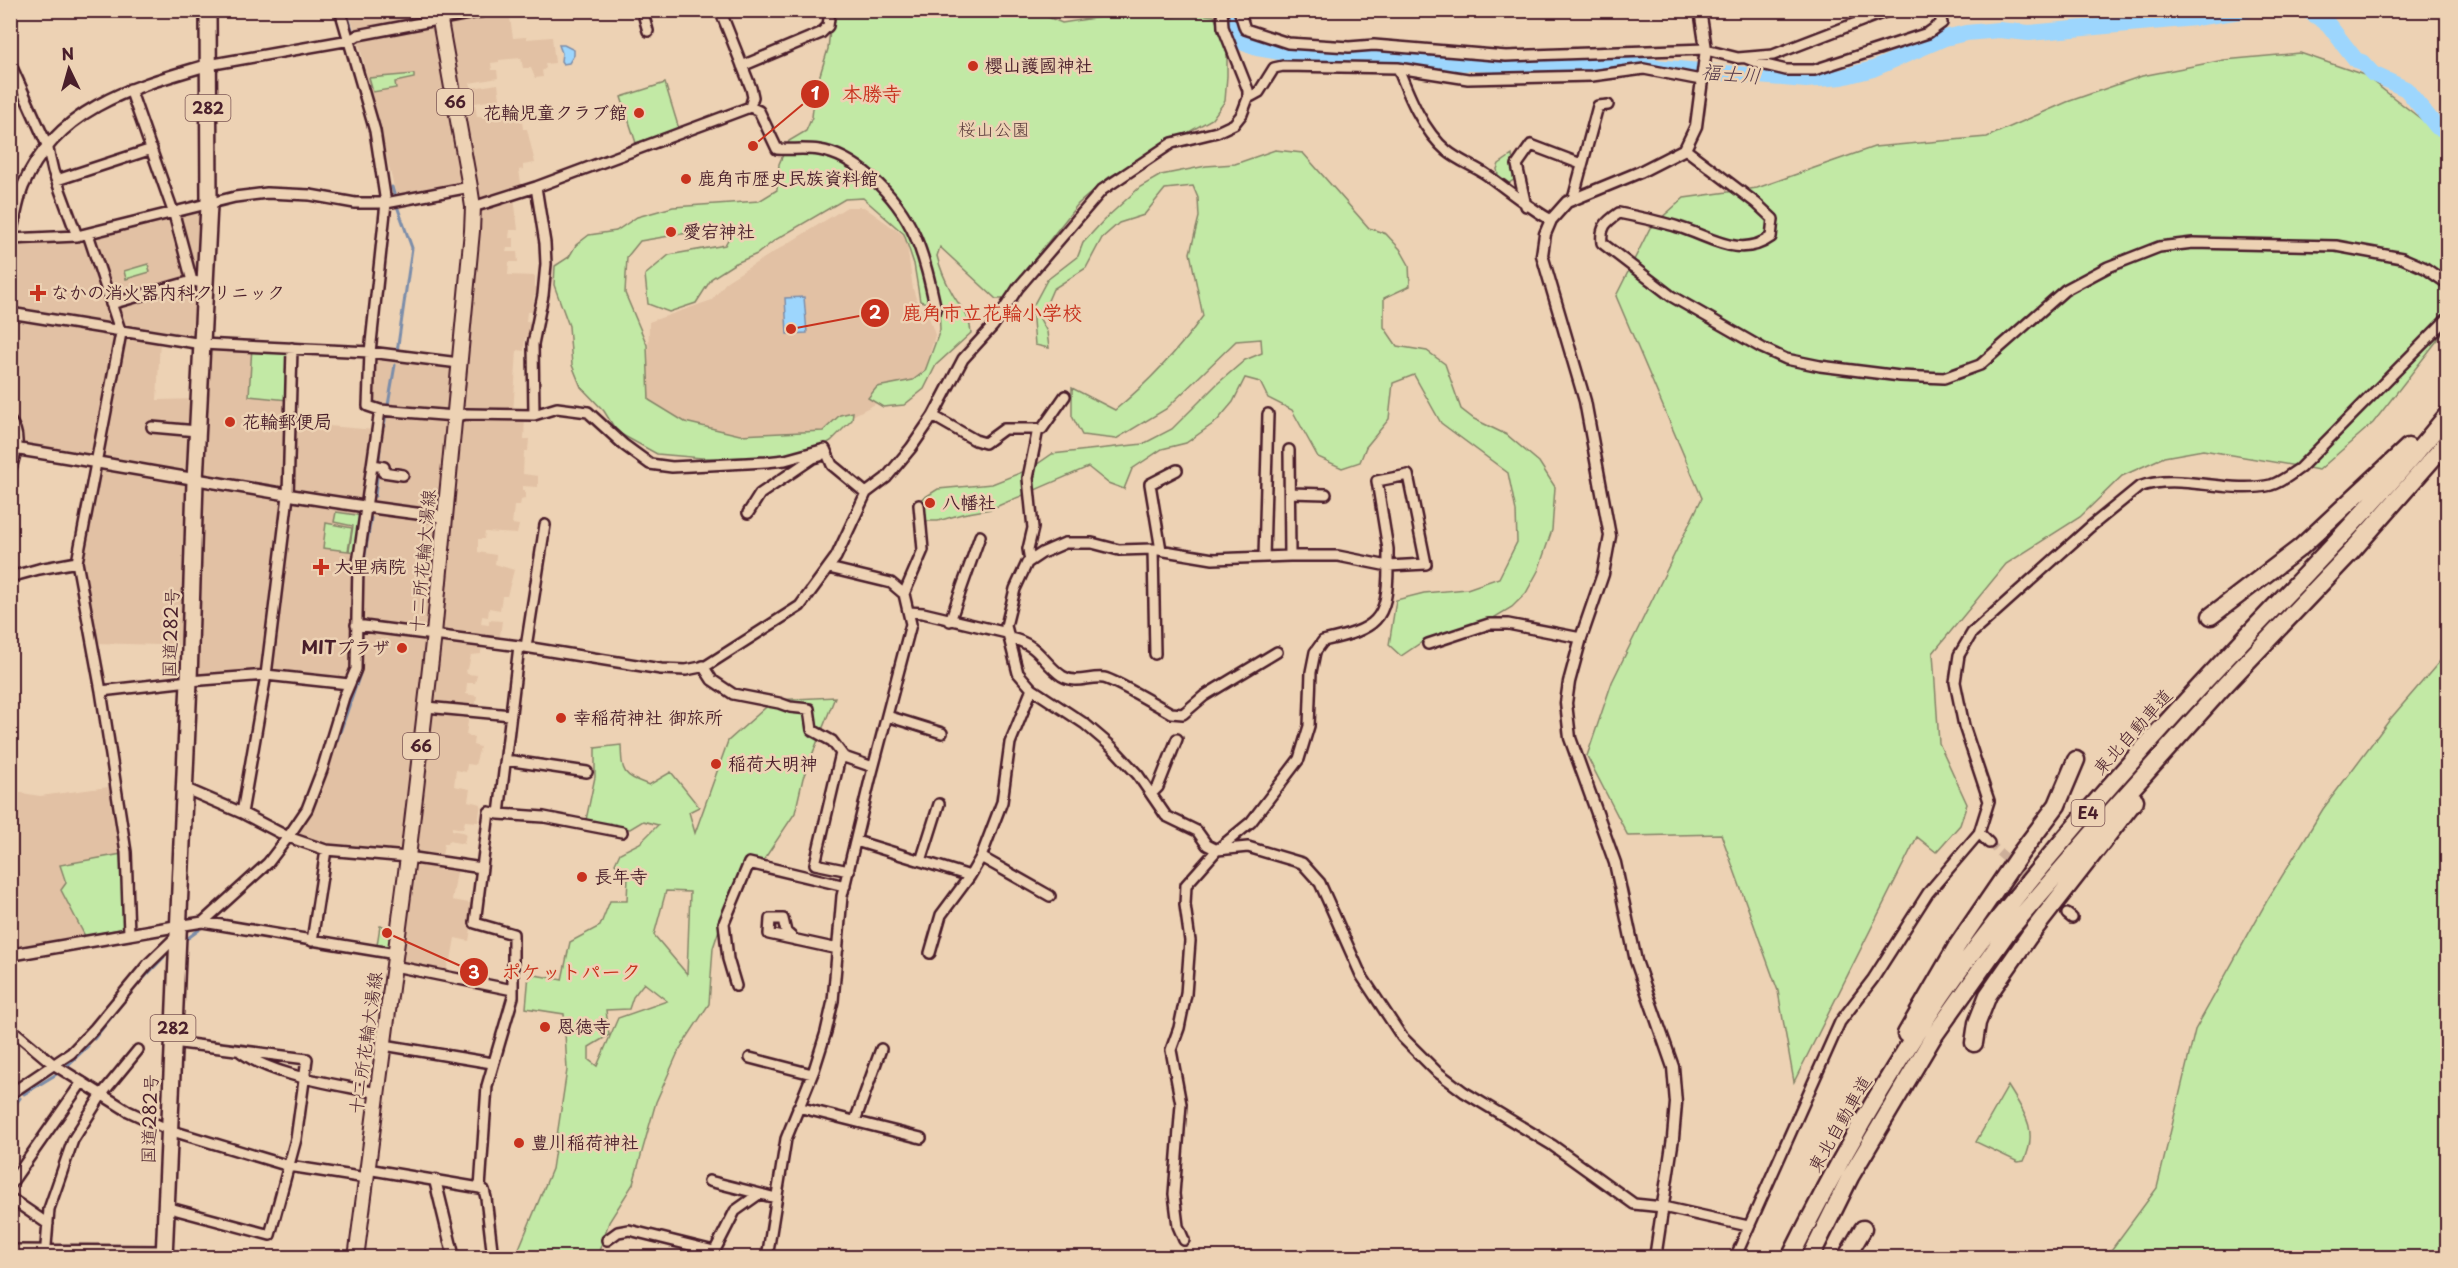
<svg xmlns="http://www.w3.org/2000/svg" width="2458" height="1268" font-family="'Playpen Sans','Klee One',sans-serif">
<rect width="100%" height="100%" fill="#edd2b4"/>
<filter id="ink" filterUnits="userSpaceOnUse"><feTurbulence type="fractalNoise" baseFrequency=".0167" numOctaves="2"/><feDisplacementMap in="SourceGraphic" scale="12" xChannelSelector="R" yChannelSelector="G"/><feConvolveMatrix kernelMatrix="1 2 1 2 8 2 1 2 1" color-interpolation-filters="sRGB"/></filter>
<g filter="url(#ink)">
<path fill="#e2c1a4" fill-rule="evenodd" d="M348,11H434L463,175L458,182L396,195L358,39Z
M443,11H509L513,38L526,37L527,39L552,37L555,63L545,64L546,68L542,71L543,77L535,78L531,68H523L521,58L499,60V62L491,63L492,70H497L498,78L470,83L472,88L498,84L500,99L475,103L477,117L514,110L515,121H522L523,129H527L535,163L523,165V169L519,170L522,189L477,203Z
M514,197L518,230H510L509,238H514V248H507L506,252H517L518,262H509L508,275L535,276V287H543V295H534L533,312H527L526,321L537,322L535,338H525L524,351L517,350L513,414L525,415L524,439H529L528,451H524L523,474L538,476V487L522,486V491H525V499L521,500L520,506H514L512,524L519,525L517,534L485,532L484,539H478V552L496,555L495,564L514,570L507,596H502L500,610L489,608L488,617L482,616L481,624L489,625V620L502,621L499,643L482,641L481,654L471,655L468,669L466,670L467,674L477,675L475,683H467L466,694L477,696L475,708H470L466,735L474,737L473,745L480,747L475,765L467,764L466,772L456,770L454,786L470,789L468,801L481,804L478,822L465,821L463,829L452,827V830L466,833L464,844L449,841L448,844H444L441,862L458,866L452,900L475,904L469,941L455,938L451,960H448L446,977L394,966L408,857L326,850L288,837L307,809L349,685L266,675L189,681L190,646L96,643L81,560L97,462L17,449L10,421V239L77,236L209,205L202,344L252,346L249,396L291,400L288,496L367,508L380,410L368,406L370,352L459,363L478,208ZM160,339L202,345L199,399L157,400Z
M847,207H864L906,237L913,289L919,308L929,317L935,335L923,379L816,435L678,440L647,419L649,322L712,300L727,281Z
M294,423L375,430L365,501L291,491Z
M116,786L122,854L60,866L65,885L61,890L85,936L11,954L10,791L40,796Z"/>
<path fill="#c2e9a5" stroke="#868468" stroke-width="1.5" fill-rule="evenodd" d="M832,11H1040L1043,15L1062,23L1133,12L1170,17L1199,14L1214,16L1227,48V76L1225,101L1212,119L1109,177L1078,204L1003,299H996L940,247L937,256C940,268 945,280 951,291C960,309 969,311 971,333L936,365L924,389L904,405L883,407L868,398L877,387L913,380L925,371L940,330L939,307L920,301L914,264L904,234L863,198L845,199L775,240L757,254L734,264L712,278L696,303L669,312L648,304L645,275L669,255L725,245L731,234L723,227L640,241L627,257L625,293L647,345L649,400L685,422L740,435L823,431L840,415L853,412L852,420L831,441L811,453L780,457L702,458L657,454L617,432L604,411L581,387L572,365L569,326L554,285L555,266L569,257L576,245L589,235L616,231L637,217L673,207L759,201L777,190L779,164L789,141L806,131L812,117L815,91L828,49Z
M2300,53L2364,75L2447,139V328L2373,423L2319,470L2203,450L2164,457L2122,476L2080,517L2006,564L1933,653L1939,743L1967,804L1960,825L1936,852L1917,837L1794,1082L1778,991L1721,834L1628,836L1587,756L1612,682L1702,498L1616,296L1650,228L1684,198L1757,188L1874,147L1987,137L2067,102L2142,76L2224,60Z
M414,74V78L395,82L396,88L373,92L369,78Z
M665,83L679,129L636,143L621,97Z
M1275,150L1303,153L1369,228L1386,234L1400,249L1409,265L1410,286L1384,298V327L1397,346L1427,351L1445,364L1461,409L1474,419L1507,435L1539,462L1555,487L1552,530L1538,571L1526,593L1512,607L1470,632L1425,640L1401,656L1389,645L1396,600L1424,593L1467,589L1499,578L1517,542L1516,511L1508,473L1441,423L1414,375L1393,383L1389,419L1366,447L1360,462L1342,468L1318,457L1292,410L1268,398L1260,382L1245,378L1233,402L1217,421L1186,443L1162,449L1132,469L1124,489L1108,483L1088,467L991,509L962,514L938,521H915L914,504L938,489L992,484L1030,469L1052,454L1143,444L1172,429L1217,384L1245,360L1262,353L1261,339L1236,341L1166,409L1116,439L1082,435L1072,416V388L1115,410C1149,382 1177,352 1203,316L1190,253L1199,217L1198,198L1193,186L1165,189L1144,215L1119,223L1102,238L1086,268L1053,289L1040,319L1047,332L1049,348L1035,345L1032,308L1047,280L1078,256L1083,243L1104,220L1140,187L1161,175L1206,166L1235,164Z
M1512,155L1515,179L1509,183L1498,175L1497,169L1499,164Z
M148,264L150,272L126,279L124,271Z
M252,346L289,347L288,400L249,396Z
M336,512L363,516L357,552L349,551L353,526L334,522Z
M326,523L352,528L348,551L323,548Z
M2447,653V1257H2106L2157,1188L2195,1030L2268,899L2323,809L2391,718Z
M835,697L803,778L795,813L763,861L732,891L713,948L709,1004L679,1050L656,1102L633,1184L609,1222L597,1257L515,1258L552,1169L567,1070L564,1014L526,1008L529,974L562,980L570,942L600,926L610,901H627L628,876L615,864L620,853L640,843L658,825L643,821L630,829L586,820L595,777V748L621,745C622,773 622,775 649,785L671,772L699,807L689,812L695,833L728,741L774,700ZM666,891L690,892L687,974L654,935ZM644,983L667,1001L618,1018L597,1066L589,1060V1047L609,1035L606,1010L629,1009L633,997Z
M122,854L125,928L85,936L61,890L66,883L60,865Z
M380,926L396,928L392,943L388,946L377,945Z
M2008,1086C2024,1112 2039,1130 2024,1161L2018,1162L1976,1142Z"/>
<path fill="#9dd6fd" stroke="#7c8da9" stroke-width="1.5" d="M559,45H564L574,50V55L569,63L563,64L561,61L562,53Z
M804,297L807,333L787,334L785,298Z"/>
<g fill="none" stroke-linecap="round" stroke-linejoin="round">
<path stroke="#7c8da9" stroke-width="3" d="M346,10L353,33
M366,81L368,86
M376,116L379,126
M392,187L394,194
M397,352L412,248L397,206
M388,405L395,365
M384,426L386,413
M375,496L380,449
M362,591L363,567L371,518
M337,741L360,674L362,627
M233,901L257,879
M188,938L199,930
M142,980L164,957
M117,1010L137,985
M94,1039L113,1015
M67,1066L88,1046
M24,1094L60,1072
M11,1110L20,1098"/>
<path stroke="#9dd6fd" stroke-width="16" d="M1230,10V21L1234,34L1244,43L1257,48L1303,56L1520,65L1619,64L1806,80L1842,77L1873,69L1945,38L1966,33L1999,30L2029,33L2195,18L2248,10
M2307,10L2328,24L2356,60L2362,62L2373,74L2406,89L2437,127L2448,131"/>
<path stroke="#ccae99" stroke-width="9" stroke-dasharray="9 4.5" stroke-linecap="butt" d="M1989,843L2032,882"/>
<defs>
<path id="minor" d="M642,10L648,31
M720,10L751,88L753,97L750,107
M1239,10L1245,29L1288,43L1349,47L1374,45L1506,56L1706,49
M1706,50L1738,58L1773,55L1890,10
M1746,58L1761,64L1786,70H1814L1928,33L1942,23L1938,10
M10,63L47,145L53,171L77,236
M208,65L350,40L358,35L489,10
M742,66L821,33L828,26L830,10
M1398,68C1409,96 1423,131 1447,151C1459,161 1474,166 1487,175C1508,190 1528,207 1551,220
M130,89L174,214L192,281L205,283
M1248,98L1259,92L1274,68L1283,66L1398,68L1468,79L1592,76L1644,69L1701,80
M1685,149L1756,203L1773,219L1771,237C1739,260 1710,236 1678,227C1659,221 1638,217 1619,213C1606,222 1600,227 1602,243L1671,296L1762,348L1786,359L1820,366L1900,376L1944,378L1980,365L2065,290L2108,267L2159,247L2193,243L2336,246L2402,258L2425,268L2448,284
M57,180L152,149
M1573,199L1598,106L1608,105
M1526,206L1517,165L1531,145L1581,164
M473,207L536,187L750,107L759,111L777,149C791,150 805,148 819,150C839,153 856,164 871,177C915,216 924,254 936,310
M88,234L121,333L77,562L101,691L126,852L129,933
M10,239L77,236L235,197L267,193L310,195L355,203H386L470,187
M111,304L192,281
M10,313L202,344L370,352L459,363
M380,410L455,416L466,414L534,415L557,408L588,412L624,445L650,464L672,467L766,462L785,460L825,449L832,465L866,493
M534,415L533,344L543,295L546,264L545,243L536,187
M933,416L975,440L985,443L1004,429H1042L1065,396
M10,421C23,437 15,454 10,472
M152,427L197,431
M1289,450L1290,556L1213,559L1153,549L1119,550L1092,543H1065L1042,553L1027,563L1015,589L1006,626L1018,673L1032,689L1085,724L1112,747L1138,775L1166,816L1197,831L1207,845L1217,850L1248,847L1302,863L1320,883L1361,975L1402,1037L1436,1071L1464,1092L1552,1145L1634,1204L1663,1207L1748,1226
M373,465L384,467L383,472L403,475
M1408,475L1426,564L1388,566V549L1377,481Z
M1290,493L1326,494
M748,513L760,494L813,458L820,456
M1153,549L1155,654
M1161,550L1150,484L1177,470
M1264,557L1268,414
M1030,561L1028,549L1033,528L1028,478L1038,429
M10,577L39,569L77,562
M904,594L923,550L919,505
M909,612L923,613L1007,633
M950,621L980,536
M356,625L519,646L661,669L686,670L706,666L800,606L836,557L866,493L886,478L911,448L933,416L963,359L993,326L1018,288L1102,190L1172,143L1217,132L1234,124L1242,114L1248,98V90L1223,27L1222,10
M1010,638C1039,644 1042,662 1062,676C1077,685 1089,676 1104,678C1115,680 1158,706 1171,713L1183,714L1204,696L1277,652
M1428,644L1489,624H1508L1581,638
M526,647L545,525
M703,666L712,680L733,694L779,703L790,707L809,709L812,730L832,741L844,757L873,767
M101,691L189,681L266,675L349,684
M426,707L511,715
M887,716L942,733
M841,753L815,864L849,871
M506,760L587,772
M184,788L242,813L288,837L326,850L408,857L482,868
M1151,794L1158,787L1177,739
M242,813L266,675L288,496L292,348
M499,814L544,817L622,832
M1979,833L1989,843
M856,841L970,876L981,857L1002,802L1010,743L1032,689
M981,857L1050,896
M921,861L939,804
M2067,914L2072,918
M203,922L268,863L288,837L307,809L322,770L344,697L356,669L358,563L380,410L368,406L370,352L386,203L375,131L340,10
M178,926L203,922L396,954
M795,940L786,932L783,919H770L769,934L838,949
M312,941L326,850
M930,953L941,915L970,876
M394,966L513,990
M736,986L728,959L724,923L749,863L845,886
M10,1028L53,1064L128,1111L169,1130L289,1166L366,1178
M384,1045L492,1063
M241,1052C275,1077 336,1084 377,1093
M750,1058L812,1074
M10,1094L71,1053L95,1028L148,964L178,935
M798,1107L921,1138
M855,1121L881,1049
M367,1169L480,1188L487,1086L513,997V934L475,923L489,812L499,814L519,646
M709,1181L776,1198
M10,1185L82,1082
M480,1188L484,1190L486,1198L493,1258
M10,1198L48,1224
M166,1207L270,1235L296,1139L307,1059L173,1042
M607,1240L618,1232L629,1230L714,1251
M1184,1240L1178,1226L1174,1194L1181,1104L1171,1050L1179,1028L1186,994L1190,941L1185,905L1186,885L1217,850L1251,822L1299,759L1309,726L1311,672L1315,652L1323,641C1376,629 1388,622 1388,566L1338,556H1290
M10,1250L165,1251
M45,1258L49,1209L73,1140L102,1094L138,1050
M711,1258L735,1211L759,1194
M767,1258L786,1139L814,1070L826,1032L833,1001L842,896L870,780L911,624L904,594L891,583L829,568
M1735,1258L1840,1022L1873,979L1928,893L1979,833L1989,801L1964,726L1955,682L1959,655L1972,633L2090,527L2139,487C2178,472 2229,495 2271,485C2282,482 2291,474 2300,468L2448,318"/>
<path id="tertiary" d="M10,235C15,219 17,201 23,186C57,107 133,87 208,65
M17,449C160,472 301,500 445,517
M10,955L178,926
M10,1093V1094
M435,1180L454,1258
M1655,1258L1673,1138L1676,1103L1673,1067L1636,961L1615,863L1570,738L1566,703L1569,682L1581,638L1603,574L1610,536L1585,401L1542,255L1545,234L1551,220L1567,202L1640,172L1685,149L1696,126L1706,49L1700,10"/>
<path id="primary" d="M356,1258L408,857L434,634L472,231L473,207L470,187L438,10"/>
<path id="trunk" d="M164,1258L189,681L195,481L209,205L208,10"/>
<path id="motorway" d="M2211,616L2301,547L2408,447
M1906,1034L1957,946L2020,854L2057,805L2076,760
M1974,1043L1977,1023L1988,995L2029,936L2135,800
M1790,1258C1849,1139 1916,1022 1999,918C2072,827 2150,739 2230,654C2304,575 2380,499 2448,414
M1810,1258L1850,1177L1933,1037L2009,930L2109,814L2224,686L2351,552L2448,441
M1846,1258L1863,1229"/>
</defs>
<use href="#minor" stroke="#4a1f2b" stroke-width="14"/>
<use href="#tertiary" stroke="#4a1f2b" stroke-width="15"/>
<use href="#primary" stroke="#4a1f2b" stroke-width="18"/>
<use href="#trunk" stroke="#4a1f2b" stroke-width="20"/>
<use href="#motorway" stroke="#4a1f2b" stroke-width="21"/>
<use href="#minor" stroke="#edd2b4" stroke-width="9"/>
<use href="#tertiary" stroke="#edd2b4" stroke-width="10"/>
<use href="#primary" stroke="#edd2b4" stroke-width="14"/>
<use href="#trunk" stroke="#edd2b4" stroke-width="15"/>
<use href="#motorway" stroke="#edd2b4" stroke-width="16"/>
</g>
</g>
<g fill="#c8321e" stroke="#edd2b4" stroke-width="2">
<circle cx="973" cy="66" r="6"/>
<circle cx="639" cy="113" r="6"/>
<circle cx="686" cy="179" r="6"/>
<circle cx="671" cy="232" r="6"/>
<path d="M35 284h6v6h6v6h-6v6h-6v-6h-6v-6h6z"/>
<circle cx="230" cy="422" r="6"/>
<circle cx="930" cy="503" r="6"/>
<path d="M318 558h6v6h6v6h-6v6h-6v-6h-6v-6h6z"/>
<circle cx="402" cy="648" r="6"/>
<circle cx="561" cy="718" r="6"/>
<circle cx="716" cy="764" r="6"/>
<circle cx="582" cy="877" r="6"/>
<circle cx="545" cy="1027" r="6"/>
<circle cx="519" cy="1143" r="6"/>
</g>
<g text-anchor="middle" stroke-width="5" stroke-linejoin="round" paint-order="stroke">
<g fill="#edd2b4" stroke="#7b5554" stroke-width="1.5">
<rect x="437" y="89" width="36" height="26" rx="4.5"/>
<rect x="185.5" y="95" width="45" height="26" rx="4.5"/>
<rect x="403" y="733" width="36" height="26" rx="4.5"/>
<rect x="2071.5" y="800" width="33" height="26" rx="4.5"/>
<rect x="150.5" y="1015" width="45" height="26" rx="4.5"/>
</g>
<g font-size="16" font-weight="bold" fill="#4a1f2b">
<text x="455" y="108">66</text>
<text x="208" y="114">282</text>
<text x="421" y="752">66</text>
<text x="2088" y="819">E4</text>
<text x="173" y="1034">282</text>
</g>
<g font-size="18" font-weight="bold" fill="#4a1f2b" stroke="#edd2b4" text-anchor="start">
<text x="985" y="72">櫻山護國神社</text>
<text x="627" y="119" text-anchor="end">花輪児童クラブ館</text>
<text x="698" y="185">鹿角市歴史民族資料館</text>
<text x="683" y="238">愛宕神社</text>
<text x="51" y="299">なかの消火器内科クリニック</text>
<text x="242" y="428">花輪郵便局</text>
<text x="942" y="509">八幡社</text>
<text x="334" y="573">大里病院</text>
<text x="390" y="654" text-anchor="end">MITプラザ</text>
<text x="573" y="724">幸稲荷神社 御旅所</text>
<text x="728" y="770">稲荷大明神</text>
<text x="594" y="883">長年寺</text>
<text x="557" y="1033">恩徳寺</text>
<text x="531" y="1149">豊川稲荷神社</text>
</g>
<g font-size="18" fill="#5c3d3d" stroke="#edd2b4">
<text x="994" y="136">桜山公園</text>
</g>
<g font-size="18" fill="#4a1f2b" stroke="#edd2b4">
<text transform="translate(423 561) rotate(-85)" y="6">十二所花輪大湯線</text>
<text transform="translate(171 633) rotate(-88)" y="6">国道282号</text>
<text transform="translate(2133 732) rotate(-48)" y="6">東北自動車道</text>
<text transform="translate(366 1043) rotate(-82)" y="6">十二所花輪大湯線</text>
<text transform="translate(150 1119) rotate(-88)" y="6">国道282号</text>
<text transform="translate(1840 1124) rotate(-60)" y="6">東北自動車道</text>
</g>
<g font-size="20" font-style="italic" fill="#563a4a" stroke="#edd2b4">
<text transform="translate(1731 74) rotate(5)" y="7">福士川</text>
</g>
</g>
<path fill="none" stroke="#c8321e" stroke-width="2" d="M753 146L815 94M791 329L875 313M387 933L474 972"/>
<g fill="#c8321e" stroke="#edd2b4" stroke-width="2">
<circle cx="753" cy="146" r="6"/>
<circle cx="791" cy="329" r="6"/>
<circle cx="387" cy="933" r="6"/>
<circle cx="815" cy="94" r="15"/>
<circle cx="875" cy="313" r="15"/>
<circle cx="474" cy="972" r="15"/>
</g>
<g font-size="18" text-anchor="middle" font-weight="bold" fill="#fff">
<text x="815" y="100">1</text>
<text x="875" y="319">2</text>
<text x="474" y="979">3</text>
</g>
<g font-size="20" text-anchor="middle" font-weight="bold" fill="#c8321e" stroke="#edd2b4" stroke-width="5" stroke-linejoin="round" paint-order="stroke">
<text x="872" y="101">本勝寺</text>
<text x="992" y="320">鹿角市立花輪小学校</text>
<text x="571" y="979">ポケットパーク</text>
</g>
<rect width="2458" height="1268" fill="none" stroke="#edd2b4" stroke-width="36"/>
<rect x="18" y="18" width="2422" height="1232" fill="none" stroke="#4a1f2b" stroke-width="2" filter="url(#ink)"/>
<g transform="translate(69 69) rotate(355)" stroke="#edd2b4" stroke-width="4.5" paint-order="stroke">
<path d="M0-4.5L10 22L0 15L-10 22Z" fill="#4a1f2b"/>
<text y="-9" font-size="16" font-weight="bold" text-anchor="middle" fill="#4a1f2b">N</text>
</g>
</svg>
